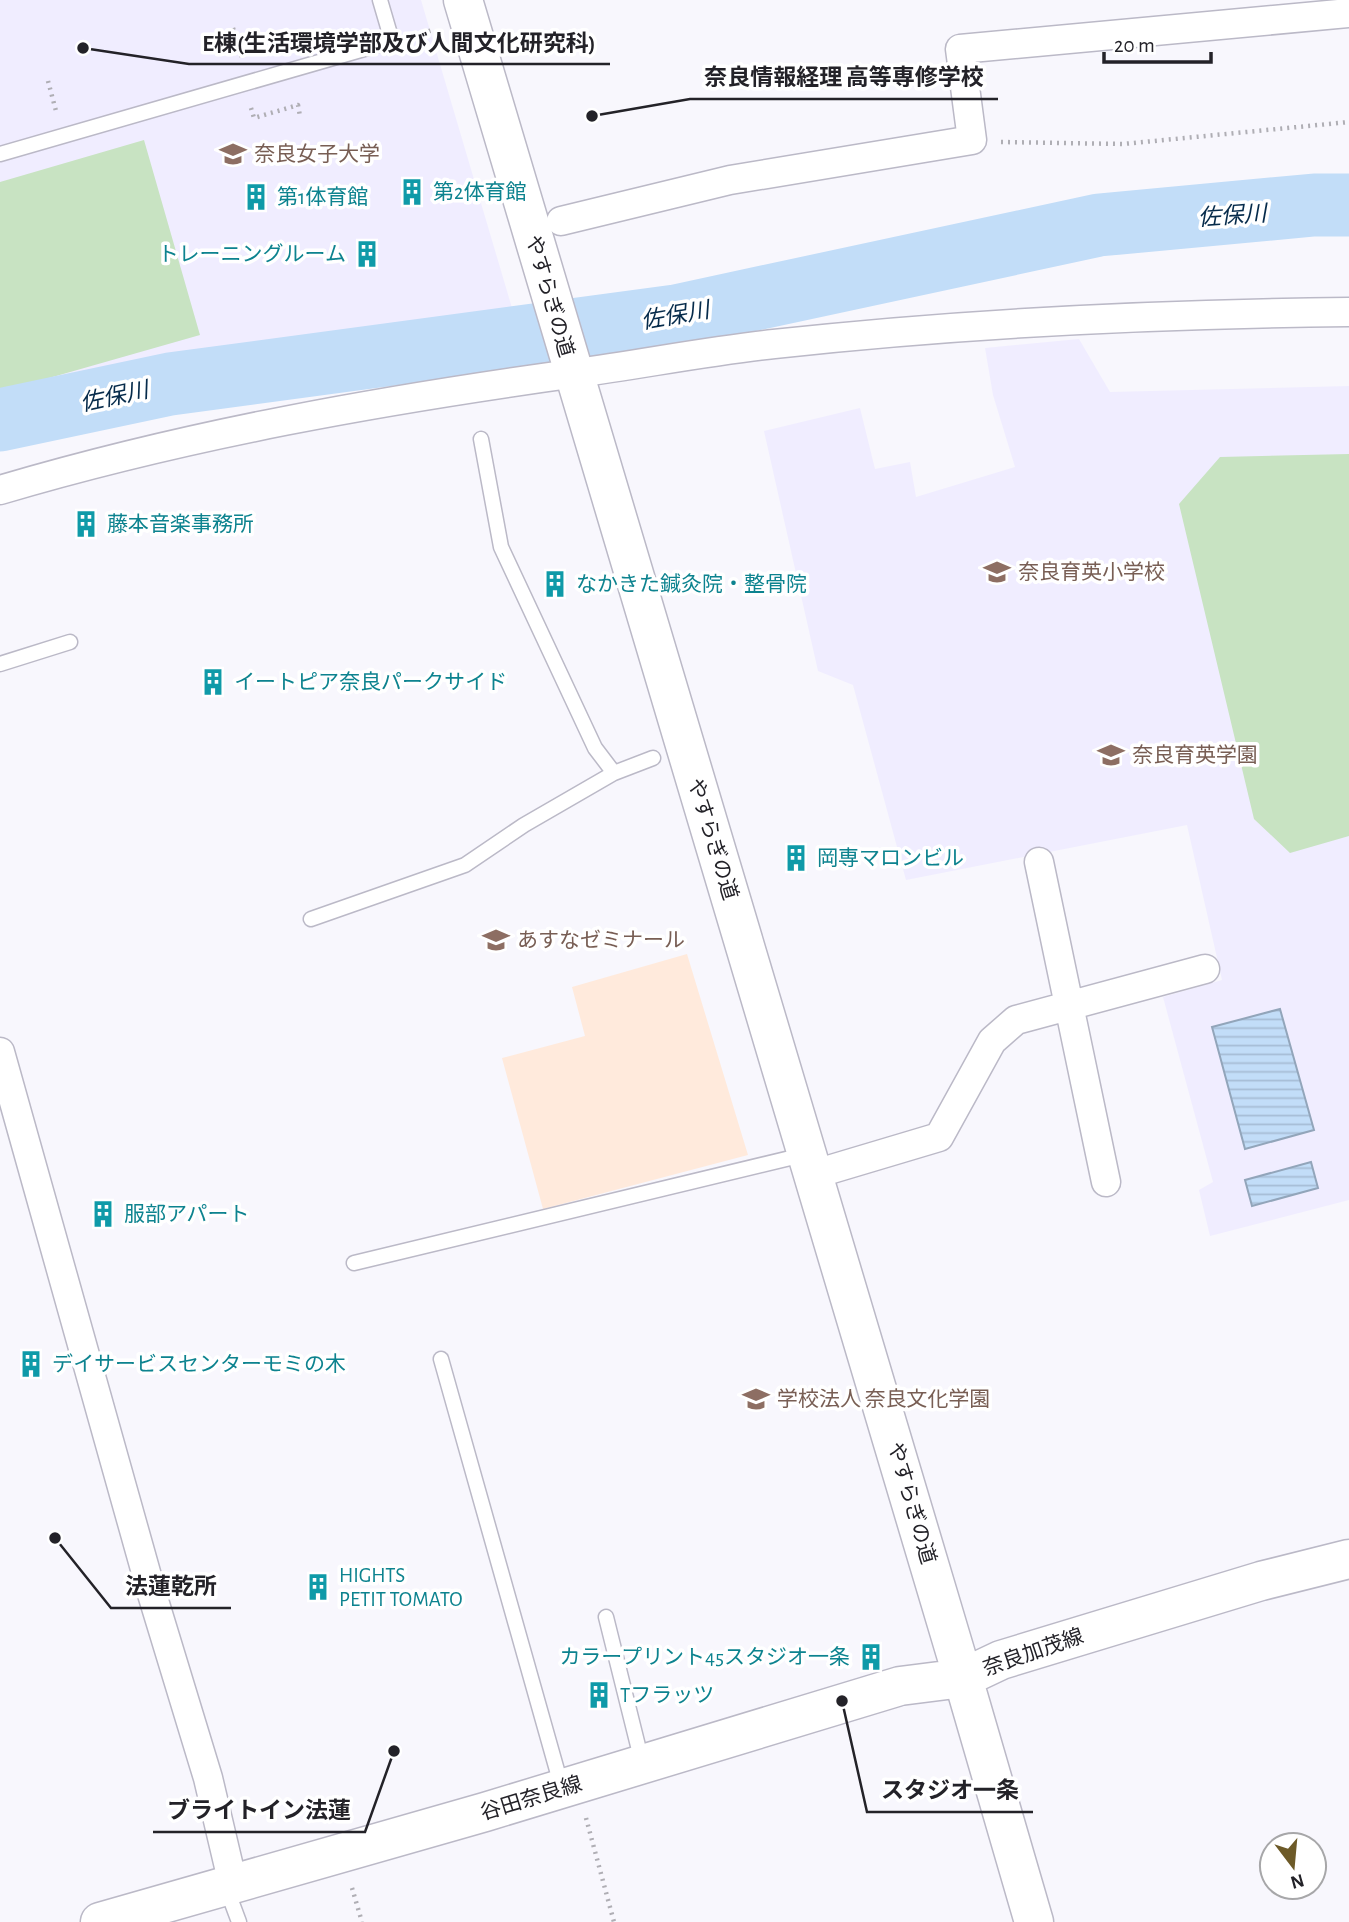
<svg xmlns="http://www.w3.org/2000/svg" width="1349" height="1922" font-family="'Alegreya Sans','Noto Sans JP',sans-serif">
<defs>
<pattern id="water-rules" width="6" height="5" patternUnits="userSpaceOnUse" patternTransform="scale(1.75)"><rect width="6" height="5" fill="#c2ddf8"/><path d="M0 2.5h6" fill="none" stroke="#a6bdd5"/></pattern>
</defs>
<rect width="100%" height="100%" fill="#f8f7fd"/>
<path fill="#ffeadc" d="M687,954L748,1155L543,1209L502,1058L585,1036L572,987Z"/>
<path fill="#f0edff" d="M0,0H421L512,308L202,356L0,406Z
M1079,339L1110,392L1349,386V1200L1210,1236L1199,1190L1213,1182L1163,997L1222,980L1187,825L906,880L853,685L818,671L764,431L860,408L875,469L910,462L916,497L1015,467L993,395L985,348Z"/>
<path fill="#c8e3c2" d="M144,140L200,335L0,392V182Z
M1349,454V836L1290,853L1254,819L1179,504L1220,457Z"/>
<path fill="url(#water-rules)" stroke="#92a5ba" stroke-width="2" d="M1280,1009L1314,1130L1245,1149L1212,1027Z
M1311,1162L1318,1188L1252,1206L1245,1180Z"/>
<g fill="none" stroke-linecap="round" stroke-linejoin="round">
<path stroke="#c2ddf8" stroke-width="63" d="M0,420L170,384L676,316L1099,225L1314,205H1349"/>
<defs>
<path id="lane" d="M0,154L392,41L380,0
M481,439L501,547L595,748L614,773L653,758
M0,664L70,642
M311,919L465,865L524,825L614,773
M354,1263L807,1154
M441,1359L562,1788
M606,1617L642,1762
M226,1887L239,1922"/>
<path id="street" d="M561,221L730,180L972,140L960,49L1349,13
M0,490C189,434 382,400 577,373C643,364 708,351 774,344C965,323 1157,314 1349,312
M1039,862L1106,1182
M0,1052L152,1594L208,1778L233,1884
M815,1174L939,1137L992,1041L1016,1020L1205,969"/>
<path id="secondary" d="M100,1922L485,1812L900,1686L963,1678L463,0"/>
<path id="primary" d="M1034,1922L963,1678L1001,1660L1261,1581L1349,1559"/>
</defs>
<use href="#lane" stroke="#bbb9c7" stroke-width="17"/>
<use href="#street" stroke="#bbb9c7" stroke-width="31"/>
<use href="#secondary" stroke="#bbb9c7" stroke-width="41"/>
<use href="#primary" stroke="#bbb9c7" stroke-width="41"/>
<path stroke="#afaeb4" stroke-width="4.5" stroke-dasharray="2 5" stroke-linecap="butt" d="M233,28L242,58
M415,35L433,30
M48,81L56,111
M251,108L254,118L298,105L300,116
M1001,142L1123,144L1349,122
M586,1818L614,1922
M352,1888L362,1922"/>
<use href="#lane" stroke="#fff" stroke-width="14"/>
<use href="#street" stroke="#fff" stroke-width="28"/>
<use href="#secondary" stroke="#fff" stroke-width="38"/>
<use href="#primary" stroke="#fff" stroke-width="38"/>
</g>
<defs>
<symbol id="university-bare" viewBox="-9 -9 18 18"><path d="M0-5L7-2L0 1L-7-2ZM-4 1L0 2.5L4 1V4Q0 6-4 4Z" fill="#8d6e63" stroke="#fff" stroke-width="2.5" paint-order="stroke"/></symbol>
<symbol id="building-bare" viewBox="-9 -9 18 18"><path d="M-4-6H4V6H1V3H-1V6H-4ZM-2.5-4.3h1.7v1.8h-1.7ZM.8-4.3h1.7v1.8H.8ZM-2.5-1h1.7V.8h-1.7ZM.8-1h1.7V.8H.8Z" fill="#0f9aa8" stroke="#fff" stroke-width="2.5" paint-order="stroke"/></symbol>
<symbol id="school-bare" viewBox="-9 -9 18 18"><path d="M0-5L7-2L0 1L-7-2ZM-4 1L0 2.5L4 1V4Q0 6-4 4Z" fill="#8d6e63" stroke="#fff" stroke-width="2.5" paint-order="stroke"/></symbol>
</defs>
<g fill-rule="evenodd">
<use href="#university-bare" x="214" y="135" width="38" height="38"/>
<use href="#building-bare" x="393" y="173" width="38" height="38"/>
<use href="#building-bare" x="237" y="178" width="38" height="38"/>
<use href="#building-bare" x="348" y="235" width="38" height="38"/>
<use href="#building-bare" x="67" y="505" width="38" height="38"/>
<use href="#school-bare" x="978" y="553" width="38" height="38"/>
<use href="#building-bare" x="536" y="565" width="38" height="38"/>
<use href="#building-bare" x="194" y="663" width="38" height="38"/>
<use href="#school-bare" x="1092" y="736" width="38" height="38"/>
<use href="#building-bare" x="777" y="839" width="38" height="38"/>
<use href="#school-bare" x="477" y="921" width="38" height="38"/>
<use href="#building-bare" x="84" y="1195" width="38" height="38"/>
<use href="#building-bare" x="12" y="1345" width="38" height="38"/>
<use href="#school-bare" x="737" y="1380" width="38" height="38"/>
<use href="#building-bare" x="299" y="1568" width="38" height="38"/>
<use href="#building-bare" x="852" y="1638" width="38" height="38"/>
<use href="#building-bare" x="580" y="1676" width="38" height="38"/>
</g>
<g text-anchor="middle" stroke-width="7" stroke-linejoin="round" paint-order="stroke">
<g font-size="21" fill="#785e54" stroke="#fff" text-anchor="start">
<text x="254" y="161">奈良女子大学</text>
<text x="1018" y="579">奈良育英小学校</text>
<text x="1132" y="762">奈良育英学園</text>
<text x="517" y="947">あすなゼミナール</text>
<text x="777" y="1406">学校法人 奈良文化学園</text>
</g>
<g font-size="21" fill="#0d838f" stroke="#fff" text-anchor="start">
<text x="433" y="199">第2体育館</text>
<text x="277" y="204">第1体育館</text>
<text x="346" y="261" text-anchor="end">トレーニングルーム</text>
<text x="107" y="531">藤本音楽事務所</text>
<text x="576" y="591">なかきた鍼灸院・整骨院</text>
<text x="234" y="689">イートピア奈良パークサイド</text>
<text x="817" y="865">岡専マロンビル</text>
<text x="124" y="1221">服部アパート</text>
<text x="52" y="1371">デイサービスセンターモミの木</text>
<text x="339" y="1582">HIGHTS<tspan x="339" dy="24">PETIT TOMATO</tspan></text>
<text x="850" y="1664" text-anchor="end">カラープリント45スタジオ一条</text>
<text x="620" y="1702">Tフラッツ</text>
</g>
<g font-size="21" fill="#232228" stroke="#fff">
<text transform="translate(550 296) rotate(74)" y="7">やすらぎの道</text>
<text transform="translate(713 839) rotate(73)" y="7">やすらぎの道</text>
<text transform="translate(912 1503) rotate(74)" y="7">やすらぎの道</text>
<text transform="translate(1033 1652) rotate(-19)" y="7">奈良加茂線</text>
<text transform="translate(531 1798) rotate(-17)" y="7">谷田奈良線</text>
</g>
<g font-size="23" font-style="italic" fill="#062b4b" stroke="#fff">
<text transform="translate(1232 215) rotate(-4)" y="8">佐保川</text>
<text transform="translate(675 315) rotate(-10)" y="8">佐保川</text>
<text transform="translate(114 396) rotate(-12)" y="8">佐保川</text>
</g>
</g>
<path fill="none" stroke="#232228" stroke-width="2.5" d="M83 48L189 64H610M592 116L690 99H998M55 1538L111 1608H231M842 1701L867 1812H1033M394 1751L365 1832H153"/>
<g fill="#232228" stroke="#fff" stroke-width="2.5">
<circle cx="83" cy="48" r="7"/>
<circle cx="592" cy="116" r="7"/>
<circle cx="55" cy="1538" r="7"/>
<circle cx="842" cy="1701" r="7"/>
<circle cx="394" cy="1751" r="7"/>
</g>
<g font-size="23" text-anchor="middle" font-weight="bold" fill="#232228" stroke="#fff" stroke-width="7" stroke-linejoin="round" paint-order="stroke">
<text x="399" y="51">E棟(生活環境学部及び人間文化研究科)</text>
<text x="844" y="85">奈良情報経理 高等専修学校</text>
<text x="171" y="1594">法蓮乾所</text>
<text x="950" y="1798">スタジオ一条</text>
<text x="259" y="1818">ブライトイン法蓮</text>
</g>
<g transform="translate(1293 1866) rotate(164)"><circle r="33" fill="#ffffff" stroke="#a7a7a9" stroke-width="2"/>
<path d="M0-5L12 26L0 18L-12 26Z" fill="#6d5a28"/>
<text y="-10" font-size="19" font-weight="bold" text-anchor="middle" fill="#232228">N</text>
</g>
<path d="M1104 52v10h107v-10" fill="none" stroke="#232228" stroke-width="3.5"/>
<text x="1114" y="52" font-size="21" fill="#232228" stroke="#ffffff" stroke-width="5" paint-order="stroke">20 m</text>
</svg>
